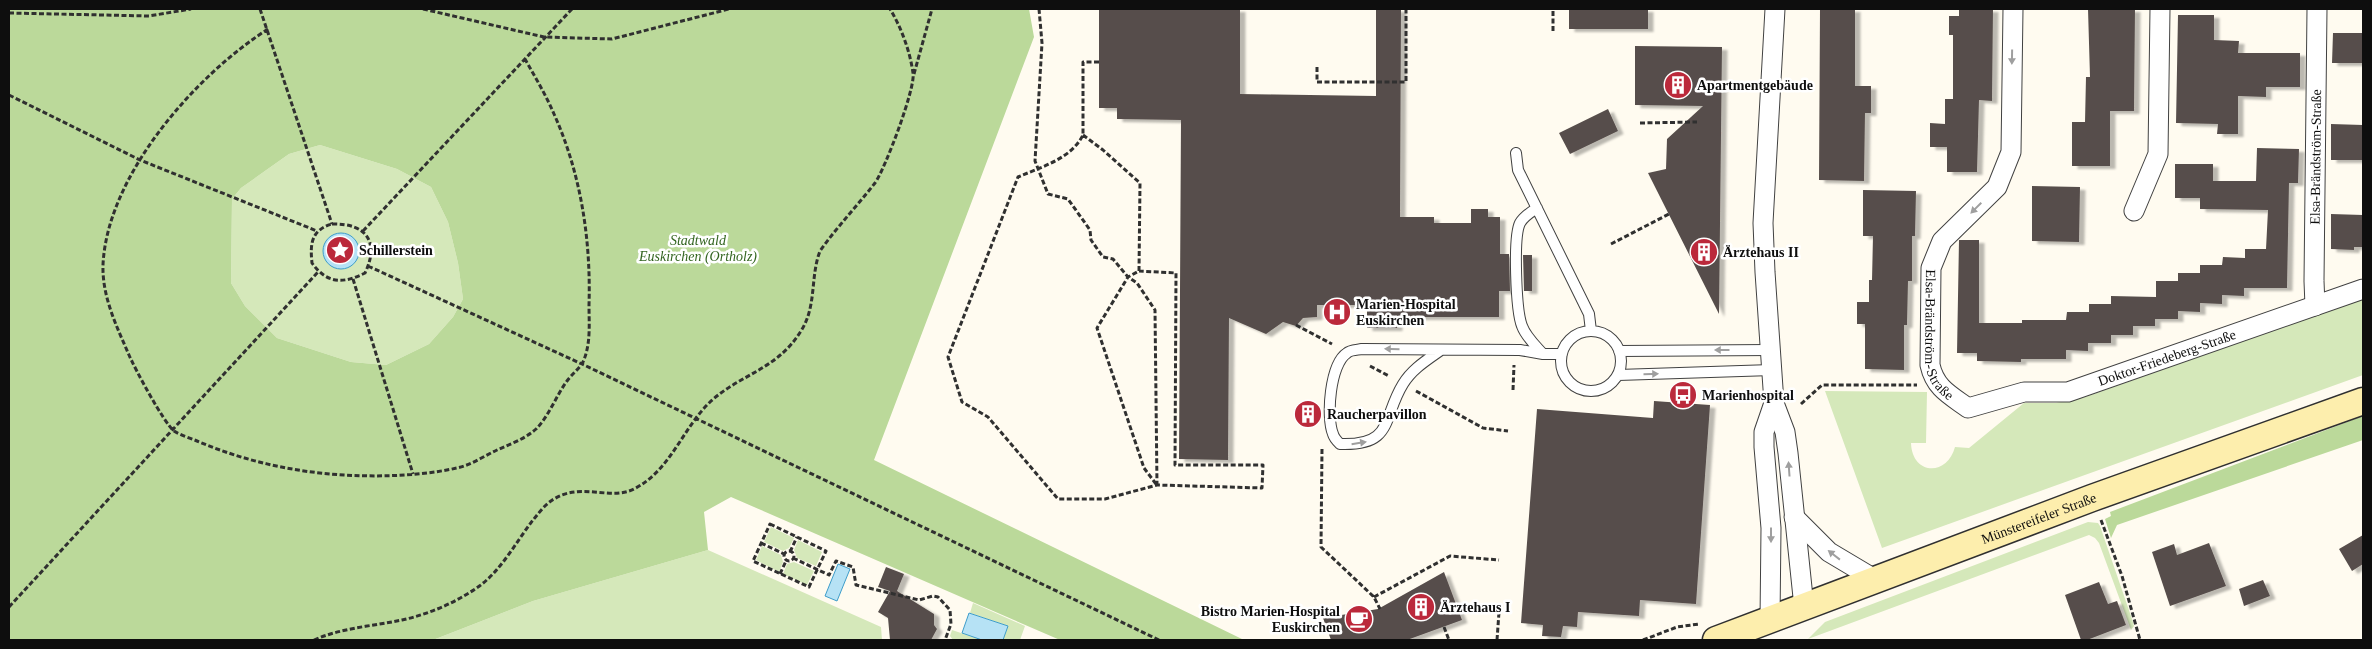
<svg xmlns="http://www.w3.org/2000/svg" width="2372" height="649" font-family="'Times New Roman',serif">
<defs>
<filter id="shadow"><feDropShadow dx="5.5" dy="3" stdDeviation="1" flood-color="#0004"/></filter>
</defs>
<rect width="100%" height="100%" fill="#fffbf0"/>
<path fill="#d5e8ba" d="M320,145L397,169L431,187L448,222L458,263L463,299L453,317L429,344L386,365L351,362L277,338L245,306L231,283L232,199L241,188L289,154Z
M2363,299V375L1882,548L1825,391L1927,392L1926,443H1911C1912,475 1947,477 1955,447L1969,448L2024,403H2056L2085,397Z
M2088,522L2098,523L2100,526L2132,619L2134,626L2131,630L2099,543L2095,538L2089,535L1808,639L1825,622Z
M771,527L794,538L789,548L783,551L764,542Z
M798,540L822,552L816,566L797,558L794,550Z
M762,546L781,555L783,562L779,572L756,560Z
M708,550L881,627L882,640H433L533,601Z
M794,562L814,571L807,585L783,574L787,564Z
M973,603L1025,626L1020,640H1003L1008,626L970,613Z
M952,630L982,640H953L950,636Z"/>
<path fill="#bbd99a" fill-rule="evenodd" d="M9,9H1029L1034,37L874,460L1244,640H1060L731,497L704,512L708,550L533,601L433,640H9ZM320,145L397,169L431,187L448,222L458,263L463,299L453,317L429,344L386,365L351,362L277,338L245,306L231,283L232,199L241,188L289,154Z
M2363,416V440L2117,525L2111,538L2105,519L2111,516L2110,512Z"/>
<path fill="#b6e2f5" stroke="#3e9dca" d="M323 251a18 18 0 1 1 36 0a18 18 0 1 1-36 0Z
M838,564L850,569L837,601L825,596Z
M969,613L1008,626L1003,640H982L962,633Z"/>
<path fill="#574e4b" filter="url(#shadow)" d="M1099,9H1240V94L1376,96V9H1401L1400,217H1434V223H1471V209H1488V217H1500V254H1509L1510,291H1499V317H1397V328H1367V305H1317V317L1303,318L1296,326L1283,322L1266,334L1229,318L1228,460L1179,459L1181,120L1117,119V108H1099Z
M1569,9H1648V29H1569Z
M1820,9H1855V86H1871V113H1865L1864,181L1819,180Z
M1959,9H1993L1992,101L1979,100L1977,172H1947V147H1930V123L1945,124V99H1953V35H1949V16H1959Z
M2088,9H2135L2134,111H2110V166H2072V122H2085L2086,77H2090Z
M2178,15H2214V40L2239,41L2238,53H2300V87H2266V97L2238,96V134H2217L2218,124L2176,123Z
M2333,33H2363V63H2332Z
M1635,46L1722,47L1719,314L1648,173L1666,169L1667,139L1703,106L1635,105Z
M1608,109L1618,131L1570,154L1559,133Z
M2331,124L2363,125V160H2331Z
M2257,148L2299,149L2298,183H2289L2287,288H2244V296L2222,295V304L2200,303V312L2178,311V319H2155V326H2133V335H2111V343H2088V351L2066,350V359H2021V362L1977,361V353H1957L1959,240H1979V323H2022V320H2066L2067,312H2089V304H2111V296L2156,297V281H2178V273H2200V265H2222L2223,257L2245,258V249H2266L2268,210L2200,209V198H2175V164H2213V181H2256Z
M2032,186L2080,187L2079,242L2032,241Z
M1863,190L1916,191L1915,236H1912V281H1908L1907,325H1904V370L1865,369V324H1857V302H1869V280H1872L1873,236H1863Z
M2331,214L2363,215V247H2354V250L2331,249Z
M1523,255H1532V291H1524Z
M1654,401L1710,405L1696,604L1640,600L1639,616L1578,612L1577,627L1563,626L1561,637L1542,636L1543,625L1521,623L1537,409L1653,418Z
M2363,535V564L2352,571L2339,549Z
M2209,543L2226,586L2170,606L2152,552L2174,544L2177,555Z
M886,567L904,574L897,591L934,614V625L937,629L931,640H890L888,618L878,612L890,591L878,587Z
M1444,572L1462,620L1407,640H1331L1323,618L1378,609Z
M2263,580L2270,596L2244,606L2239,589Z
M2099,582L2108,604L2117,601L2126,625L2087,640H2081L2065,595Z"/>
<g fill="none" stroke-linecap="round" stroke-linejoin="round">
<defs>
<path id="lane" d="M1516,153L1518,170L1589,314L1591,331
M1537,208C1531,212 1524,216 1520,223C1513,237 1516,311 1522,326C1526,337 1535,345 1543,354
M1561 361a30 30 0 1 1 60 0a30 30 0 1 1-60 0Z
M1441,350C1427,360 1412,369 1403,384C1382,418 1394,446 1340,444C1337,441 1334,438 1333,434C1326,417 1330,364 1347,353C1350,350 1357,350 1362,349L1520,350L1543,354H1562
M1619,351L1771,350
M1618,375L1772,370"/>
<g id="street">
<path d="M1775,9L1763,223L1765,272L1774,403L1785,432L1788,453L1804,607"/>
<path id="s1" d="M2013,9L2011,152L1997,187L1942,241L1931,268L1930,365C1935,388 1950,395 1968,408L2024,392H2068L2363,289"/>
<path d="M2134,211L2158,154L2160,9"/>
<path id="s2" d="M2315,306L2314,281L2317,9"/>
<path d="M1794,517L1829,552L1876,580"/>
<path d="M1770,620L1771,528L1764,447V432L1774,403"/>
</g>
<g id="secondary">
<path id="s3" d="M1716,640L2092,498L2363,401"/>
</g>
</defs>
<use href="#lane" stroke="#414141" stroke-width="12"/>
<use href="#street" stroke="#414141" stroke-width="21"/>
<use href="#secondary" stroke="#303030" stroke-width="29"/>
<path stroke="#303030" stroke-width="3" stroke-dasharray="5 2.5" stroke-linecap="butt" d="M260,9L332,224
M423,9L544,37L612,39L729,9
M1039,9L1042,43L1035,161L1048,194L1068,199L1090,230L1091,240L1103,257L1113,259L1128,277L1137,283L1155,310L1157,485
M9,13L149,16L191,9
M268,29C196,75 107,175 103,265C102,297 117,327 129,355C135,369 164,423 174,431C180,435 190,438 197,441C244,461 293,472 344,475C381,477 420,476 457,468C471,465 484,456 497,450C510,444 525,439 536,429C549,416 556,396 567,381C572,374 579,369 583,362C591,344 589,324 589,305C591,240 581,174 554,114C546,95 535,77 525,59
M1553,31V9
M1099,62H1083V135C1071,159 1041,167 1018,177L948,357L962,402L988,417L1058,499H1105L1157,485L1262,488L1263,465H1175L1176,273L1139,271
M1317,67V82H1406V9
M914,74L932,9
M9,95L140,160L317,231
M1640,123L1697,122
M1083,135L1103,150L1140,183L1139,271L1128,277L1097,328L1144,468L1156,484
M332,224C366,223 380,242 365,273C343,284 327,284 312,263C310,244 311,230 332,224Z
M363,231L572,9
M1611,244L1669,214
M368,266L582,364L1159,640
M353,279L413,474
M1296,325L1332,344
M1370,366L1389,376
M1513,390L1514,365
M1416,391L1483,428L1508,431
M1801,404L1822,385H1917
M1322,449L1321,547L1374,597L1380,609
M2101,520L2122,576L2140,640
M770,524L826,551L809,587L753,561Z
M761,543L784,554
M784 556a5 5 0 1 1 10 0a5 5 0 1 1-10 0Z
M790,552L797,537
M793,558L829,575L836,561L853,567L856,585L919,600L933,596L938,597L950,610L951,624L945,640
M780,574L786,561
M1374,597L1450,556L1499,560
M9,607L318,272
M1444,627L1449,640
M314,640C341,628 373,626 402,620C429,614 455,603 478,587C501,571 516,542 533,520C539,513 545,504 554,499C582,482 610,501 634,489C671,470 682,429 710,402C740,374 777,370 801,331C817,306 810,277 820,251C837,227 857,206 875,183C885,169 916,87 913,73C910,51 901,27 890,9
M1497,640L1499,612
M1643,640L1677,627L1699,624"/>
<use href="#lane" stroke="#fff" stroke-width="10"/>
<use href="#street" stroke="#fff" stroke-width="19"/>
<use href="#secondary" stroke="#fdeead" stroke-width="26"/>
</g>
<defs><path id="oneway-solid" d="M-6-.8H1V-3.2L6.5 0L1 3.2V.8H-6Z" transform="scale(1.25)"/></defs>
<g fill="#9f9f9f">
<use href="#oneway-solid" transform="translate(2012 57) rotate(91)"/>
<use href="#oneway-solid" transform="translate(1976 208) rotate(135)"/>
<use href="#oneway-solid" transform="translate(1392 349) rotate(-179)"/>
<use href="#oneway-solid" transform="translate(1722 350) rotate(180)"/>
<use href="#oneway-solid" transform="translate(1651 374) rotate(-1)"/>
<use href="#oneway-solid" transform="translate(1359 443) rotate(-9)"/>
<use href="#oneway-solid" transform="translate(1789 469) rotate(-94)"/>
<use href="#oneway-solid" transform="translate(1771 535) rotate(90)"/>
<use href="#oneway-solid" transform="translate(1834 555) rotate(-142)"/>
</g>
<defs>
<symbol id="building-disc" viewBox="-11 -11 22 22"><circle r="9.5" fill="#bb293b" stroke="#fff"/><path d="M-4-6H4V6H1V3H-1V6H-4ZM-2.5-4.3h1.7v1.8h-1.7ZM.8-4.3h1.7v1.8H.8ZM-2.5-1h1.7V.8h-1.7ZM.8-1h1.7V.8H.8Z" fill="#fff"/></symbol>
<symbol id="sight-disc" viewBox="-11 -11 22 22"><circle r="9.5" fill="#bb293b" stroke="#fff"/><path d="M0-6L1.8-2.2L6-1.7L2.9 1.2L3.7 5.4L0 3.3L-3.7 5.4L-2.9 1.2L-6-1.7L-1.8-2.2Z" fill="#fff"/></symbol>
<symbol id="hospital-disc" viewBox="-11 -11 22 22"><circle r="9.5" fill="#bb293b" stroke="#fff"/><path d="M-5-5h3v3.5h4V-5h3V5h-3V1.5h-4V5h-3Z" fill="#fff"/></symbol>
<symbol id="bus-disc" viewBox="-11 -11 22 22"><circle r="9.5" fill="#bb293b" stroke="#fff"/><path d="M-5-6H5V4H4V6H2V4H-2V6H-4V4H-5ZM-3.5-4V0h7V-4ZM-3.5 1.2v1.5H-2V1.2ZM2 1.2v1.5H3.5V1.2Z" fill="#fff"/></symbol>
<symbol id="cafe-disc" viewBox="-11 -11 22 22"><circle r="9.5" fill="#bb293b" stroke="#fff"/><path d="M-5.5-4.5H6V0H3Q3 3.5 0 3.5H-2.5Q-5.5 3.5-5.5 0ZM3-3.2v2h1.7v-2ZM-6 4.5H4V6H-6Z" fill="#fff"/></symbol>
</defs>
<g fill-rule="evenodd">
<use href="#building-disc" x="1662" y="69" width="32" height="32"/>
<use href="#sight-disc" x="324" y="234" width="32" height="32"/>
<use href="#building-disc" x="1688" y="236" width="32" height="32"/>
<use href="#hospital-disc" x="1321" y="296" width="32" height="32"/>
<use href="#bus-disc" x="1667" y="379" width="32" height="32"/>
<use href="#building-disc" x="1292" y="398" width="32" height="32"/>
<use href="#building-disc" x="1405" y="591" width="32" height="32"/>
<use href="#cafe-disc" x="1343" y="603" width="32" height="32"/>
</g>
<g text-anchor="middle" stroke-width="5" stroke-linejoin="round" paint-order="stroke">
<g font-size="14" font-weight="bold" fill="#0e0e0e" stroke="#fff" text-anchor="start">
<text x="1697" y="90">Apartmentgebäude</text>
<text x="359" y="255">Schillerstein</text>
<text x="1723" y="257">Ärztehaus II</text>
<text x="1356" y="309">Marien-Hospital<tspan x="1356" dy="16">Euskirchen</tspan></text>
<text x="1702" y="400">Marienhospital</text>
<text x="1327" y="419">Raucherpavillon</text>
<text x="1440" y="612">Ärztehaus I</text>
<text x="1340" y="616" text-anchor="end">Bistro Marien-Hospital<tspan x="1340" dy="16">Euskirchen</tspan></text>
</g>
<g font-size="14" fill="#0e0e0e" stroke="#fff">
<text dy="5" stroke="none"><textPath href="#s2" startOffset="149">Elsa-Brändström-Straße</textPath></text>
<text dy="5" stroke="none"><textPath href="#s1" startOffset="356">Elsa-Brändström-Straße</textPath></text>
<text dy="5" stroke="none"><textPath href="#s1" startOffset="650">Doktor-Friedeberg-Straße</textPath></text>
<text dy="5" stroke="none"><textPath href="#s3" startOffset="345">Münstereifeler Straße</textPath></text>
</g>
<g font-size="14" font-style="italic" fill="#336520" stroke="#fff">
<text x="698" y="245">Stadtwald<tspan x="698" dy="16">Euskirchen (Ortholz)</tspan></text>
</g>
</g>
<rect width="2372" height="649" fill="none" stroke="#0e0e0e" stroke-width="20"/>
</svg>
